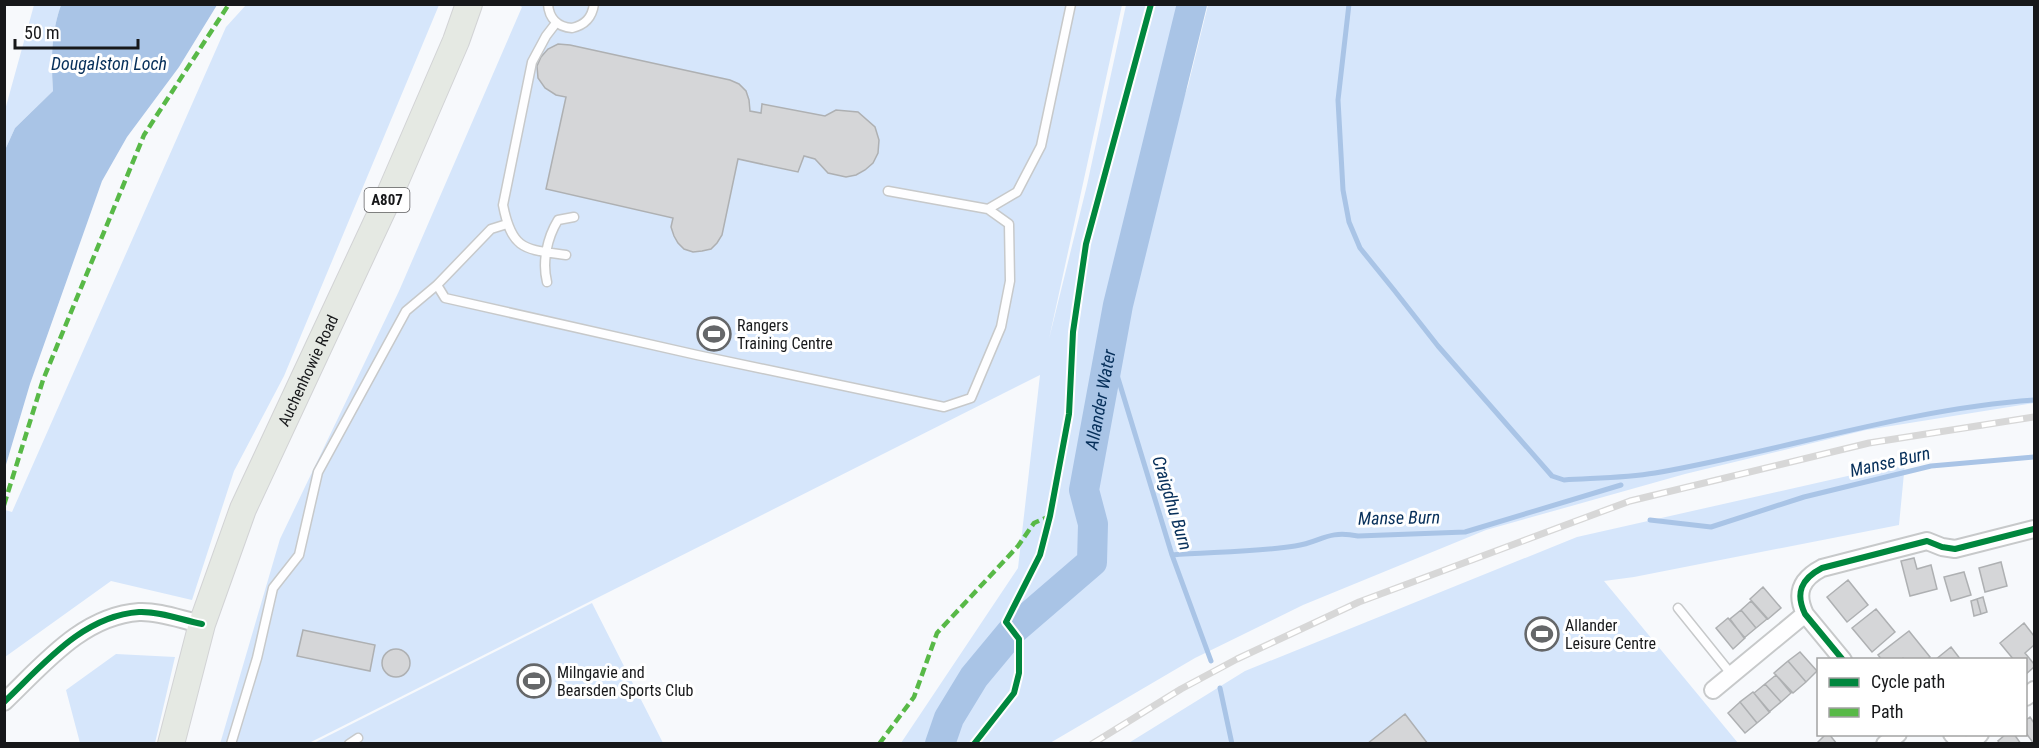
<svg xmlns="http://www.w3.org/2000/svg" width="2039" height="748" font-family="'Roboto Condensed',sans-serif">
<rect width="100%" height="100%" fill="#f7f9fc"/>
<path fill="#d6e6fb" d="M34,5H61C51,33 51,61 53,91L15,128L5,150V110Z
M246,5H439L284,376L234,471L192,600L111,581L5,657V510L12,512L226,27Z
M518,5H1122L1049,339L1087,185L1126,5H1198L1149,193L1188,86L1208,5H2034V403L1866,430L1685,474L1486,530L1303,605L1195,658L1050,743H901L1018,568L1040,375L309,743L220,744L280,539L399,291L522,7Z
M1905,463L1899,525L1634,577L1604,581L1738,743L1127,744L1245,671L1577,537Z
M592,603L663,743L312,744Z
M116,654L175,657L155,743H80L66,690Z"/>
<path fill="#a9c4e6" d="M61,5H217L179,67L127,137L102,181L30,384L5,468V150L15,128L53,91C51,61 51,33 61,5Z"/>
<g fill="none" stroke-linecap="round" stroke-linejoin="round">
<path stroke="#a9c4e6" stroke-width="5" d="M1349,4L1338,100L1343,190L1349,222L1360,248L1394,290L1438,346L1552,476L1564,480C1594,478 1625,478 1655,473C1782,451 1906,409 2034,400
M1110,352L1172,555L1211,661
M1650,520L1711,527L1804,497L1931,466L2034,457
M1172,555C1211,552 1257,552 1295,546C1322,542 1326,530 1358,536L1465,532L1621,485
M1220,688L1232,744"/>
<path stroke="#a9c4e6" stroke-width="30" id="s1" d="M940,744L949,718L974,677L1013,630L1092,562L1093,524L1084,490L1118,305L1192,4"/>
</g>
<path fill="#d5d6d8" stroke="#aeb0b2" stroke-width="1.5" d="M558,44L570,45L730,80L739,84L746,91L749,100L750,111L761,113L762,104L825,116L836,110L858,112L875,127L879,140L878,153L873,163L865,170L856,175L846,177L828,173L815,159L804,156L798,172L738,159L722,235L717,243L711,249L702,251L693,252L684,249L678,243L674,236L671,227L673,218L546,189L566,97L556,95L545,88L538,78L537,66L541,57L548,49Z
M1914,558L1917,569L1931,565L1937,589L1910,596L1901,561Z
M2001,562L2007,586L1985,592L1979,568Z
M1964,572L1971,595L1951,601L1944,577Z
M1848,580L1868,605L1847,622L1827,597Z
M1763,587L1781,608L1768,619L1750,599Z
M1983,597L1987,612L1981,614L1977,599Z
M1977,599L1981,614L1974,616L1971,601Z
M1751,601L1767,619L1756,628L1741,610Z
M1876,609L1895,632L1872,652L1852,628Z
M1741,610L1756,628L1744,638L1730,619Z
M1728,618L1745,638L1733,649L1716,628Z
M2024,623L2034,636V645L2025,653L2034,664V667L2026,674V660H2014L2000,643Z
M303,630L375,645L370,671L297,656Z
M1909,631L1930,657L1927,660H1904L1903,658L1900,660H1882L1878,655Z
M1951,647L1961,660H1935Z
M382 663a14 14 0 1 1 28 0a14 14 0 1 1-28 0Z
M1800,652L1817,671L1806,682L1788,661Z
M1788,661L1806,682L1793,693L1774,673Z
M1776,675L1791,693L1781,702L1765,684Z
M1765,684L1781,702L1769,712L1754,693Z
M1753,692L1770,712L1757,723L1740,702Z
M1740,702L1757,723L1745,733L1728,713Z
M1405,714L1428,744H1367Z
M2030,717L2034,723V744L2026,733V720Z
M1826,734H1829L1837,744H1816Z
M2006,734H2014L2021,744H2000L1998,741Z"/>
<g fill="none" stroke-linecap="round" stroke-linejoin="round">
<defs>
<path id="lane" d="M548,4C549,19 558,27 572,28C585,25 592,18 594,4
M556,23L546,36L532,62L503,205C512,251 525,249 566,255
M888,191L988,209
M547,282C542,262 547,238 558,220L574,217
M437,285L445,298L697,355L944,407L971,398L1001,327L1010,281L1009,224L988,209L1017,192L1041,146L1071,4
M1678,608L1732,675
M231,744L257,658L273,588L299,555L318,472L406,311L437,285L491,229L507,224
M349,744L358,738"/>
<path id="street" d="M1843,660L1805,614C1795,593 1801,579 1822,568L1927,541L1942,547L1955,549L2034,529
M1713,690L1805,614
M2026,697L2034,690
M4,702C43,665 82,616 139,612C159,611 182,620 202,624
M1952,734L1962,744
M1885,744L1898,734
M1970,744L1980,734"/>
<g id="primary">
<path id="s2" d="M171,744L202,624L243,509L389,196L456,41L469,4"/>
</g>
</defs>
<use href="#lane" stroke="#c7c9ca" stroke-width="11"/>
<use href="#street" stroke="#c7c9ca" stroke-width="20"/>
<use href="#primary" stroke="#d2d3d5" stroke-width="28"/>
<use href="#lane" stroke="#fefeff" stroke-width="8"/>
<use href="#street" stroke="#fefeff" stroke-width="16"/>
<use href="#primary" stroke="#e5e9e3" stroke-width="26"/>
<defs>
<path id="rail" d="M1092,744L1181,689L1237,659L1359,602L1630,501L1869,443L2034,417"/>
</defs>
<use href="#rail" stroke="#d7d7d7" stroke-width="7"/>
<use href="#rail" stroke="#fff" stroke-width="4.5" stroke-dasharray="14" stroke-linecap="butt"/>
<path stroke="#58b947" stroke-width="4.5" stroke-dasharray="9 4.5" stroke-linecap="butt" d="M4,505L43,380L144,135L229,4
M879,744L914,697L937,633L1018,546L1034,523L1050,516"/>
<defs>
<path id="cycleway" d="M1843,660L1805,614C1795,593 1801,579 1822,568L1927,541L1942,547L1955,549L2034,529
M4,702C43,665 82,616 139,612C159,611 182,620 202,624
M974,744L1014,693L1019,673V639L1006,622L1040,555L1050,516L1069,414L1073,332L1086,244L1151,4"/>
</defs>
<use href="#cycleway" stroke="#fff" stroke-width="10"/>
<use href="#cycleway" stroke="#00873e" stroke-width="6"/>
</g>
<defs>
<symbol id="stadium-ring" viewBox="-11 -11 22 22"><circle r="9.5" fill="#fff" stroke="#656769" stroke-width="1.5"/><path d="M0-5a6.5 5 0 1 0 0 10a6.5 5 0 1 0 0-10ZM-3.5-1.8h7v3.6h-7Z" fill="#656769"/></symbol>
</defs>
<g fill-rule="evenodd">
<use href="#stadium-ring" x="695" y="315" width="38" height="38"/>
<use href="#stadium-ring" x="1523" y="615" width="38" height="38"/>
<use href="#stadium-ring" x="515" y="662" width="38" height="38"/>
</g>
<g text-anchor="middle" stroke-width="6" stroke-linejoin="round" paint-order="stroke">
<rect fill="#fff" stroke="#5d5d5f" stroke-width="1.5" x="364.5" y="188" width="45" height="24" rx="4.5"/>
<g font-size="15" font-weight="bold" fill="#17181a">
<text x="387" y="205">A807</text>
</g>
<g font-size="16" fill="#17181a" stroke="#fff" text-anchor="start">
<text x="737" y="331">Rangers<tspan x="737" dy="18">Training Centre</tspan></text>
<text x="1565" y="631">Allander<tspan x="1565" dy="18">Leisure Centre</tspan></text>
<text x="557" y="678">Milngavie and<tspan x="557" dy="18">Bearsden Sports Club</tspan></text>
</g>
<g font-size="16" fill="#17181a" stroke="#fff">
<text dy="6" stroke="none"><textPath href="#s2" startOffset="399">Auchenhowie Road</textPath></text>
</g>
<g font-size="18" font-style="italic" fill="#062f5a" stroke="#fff">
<text x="109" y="70">Dougalston Loch</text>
<text dy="6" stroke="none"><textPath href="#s1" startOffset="406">Allander Water</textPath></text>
<text transform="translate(1890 462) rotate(-13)" y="6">Manse Burn</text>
<text transform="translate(1172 503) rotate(73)" y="6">Craigdhu Burn</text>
<text transform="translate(1399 518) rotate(-1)" y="6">Manse Burn</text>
</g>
</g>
<rect width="2039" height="748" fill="none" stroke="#17181a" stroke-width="12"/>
<rect x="1817" y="658" width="210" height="78" fill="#ffffff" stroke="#a2a3a3" stroke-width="1.5"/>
<rect x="1829" y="678" width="30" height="9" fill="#00873e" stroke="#a2a3a3" stroke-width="1.5"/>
<text x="1871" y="688" font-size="18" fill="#17181a">Cycle path</text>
<rect x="1829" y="708" width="30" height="9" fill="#58b947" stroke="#a2a3a3" stroke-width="1.5"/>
<text x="1871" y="718" font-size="18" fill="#17181a">Path</text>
<path d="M15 39v9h123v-9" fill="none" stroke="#17181a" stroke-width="3"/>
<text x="24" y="39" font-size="18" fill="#17181a" stroke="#ffffff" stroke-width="4.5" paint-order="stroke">50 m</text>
</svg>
